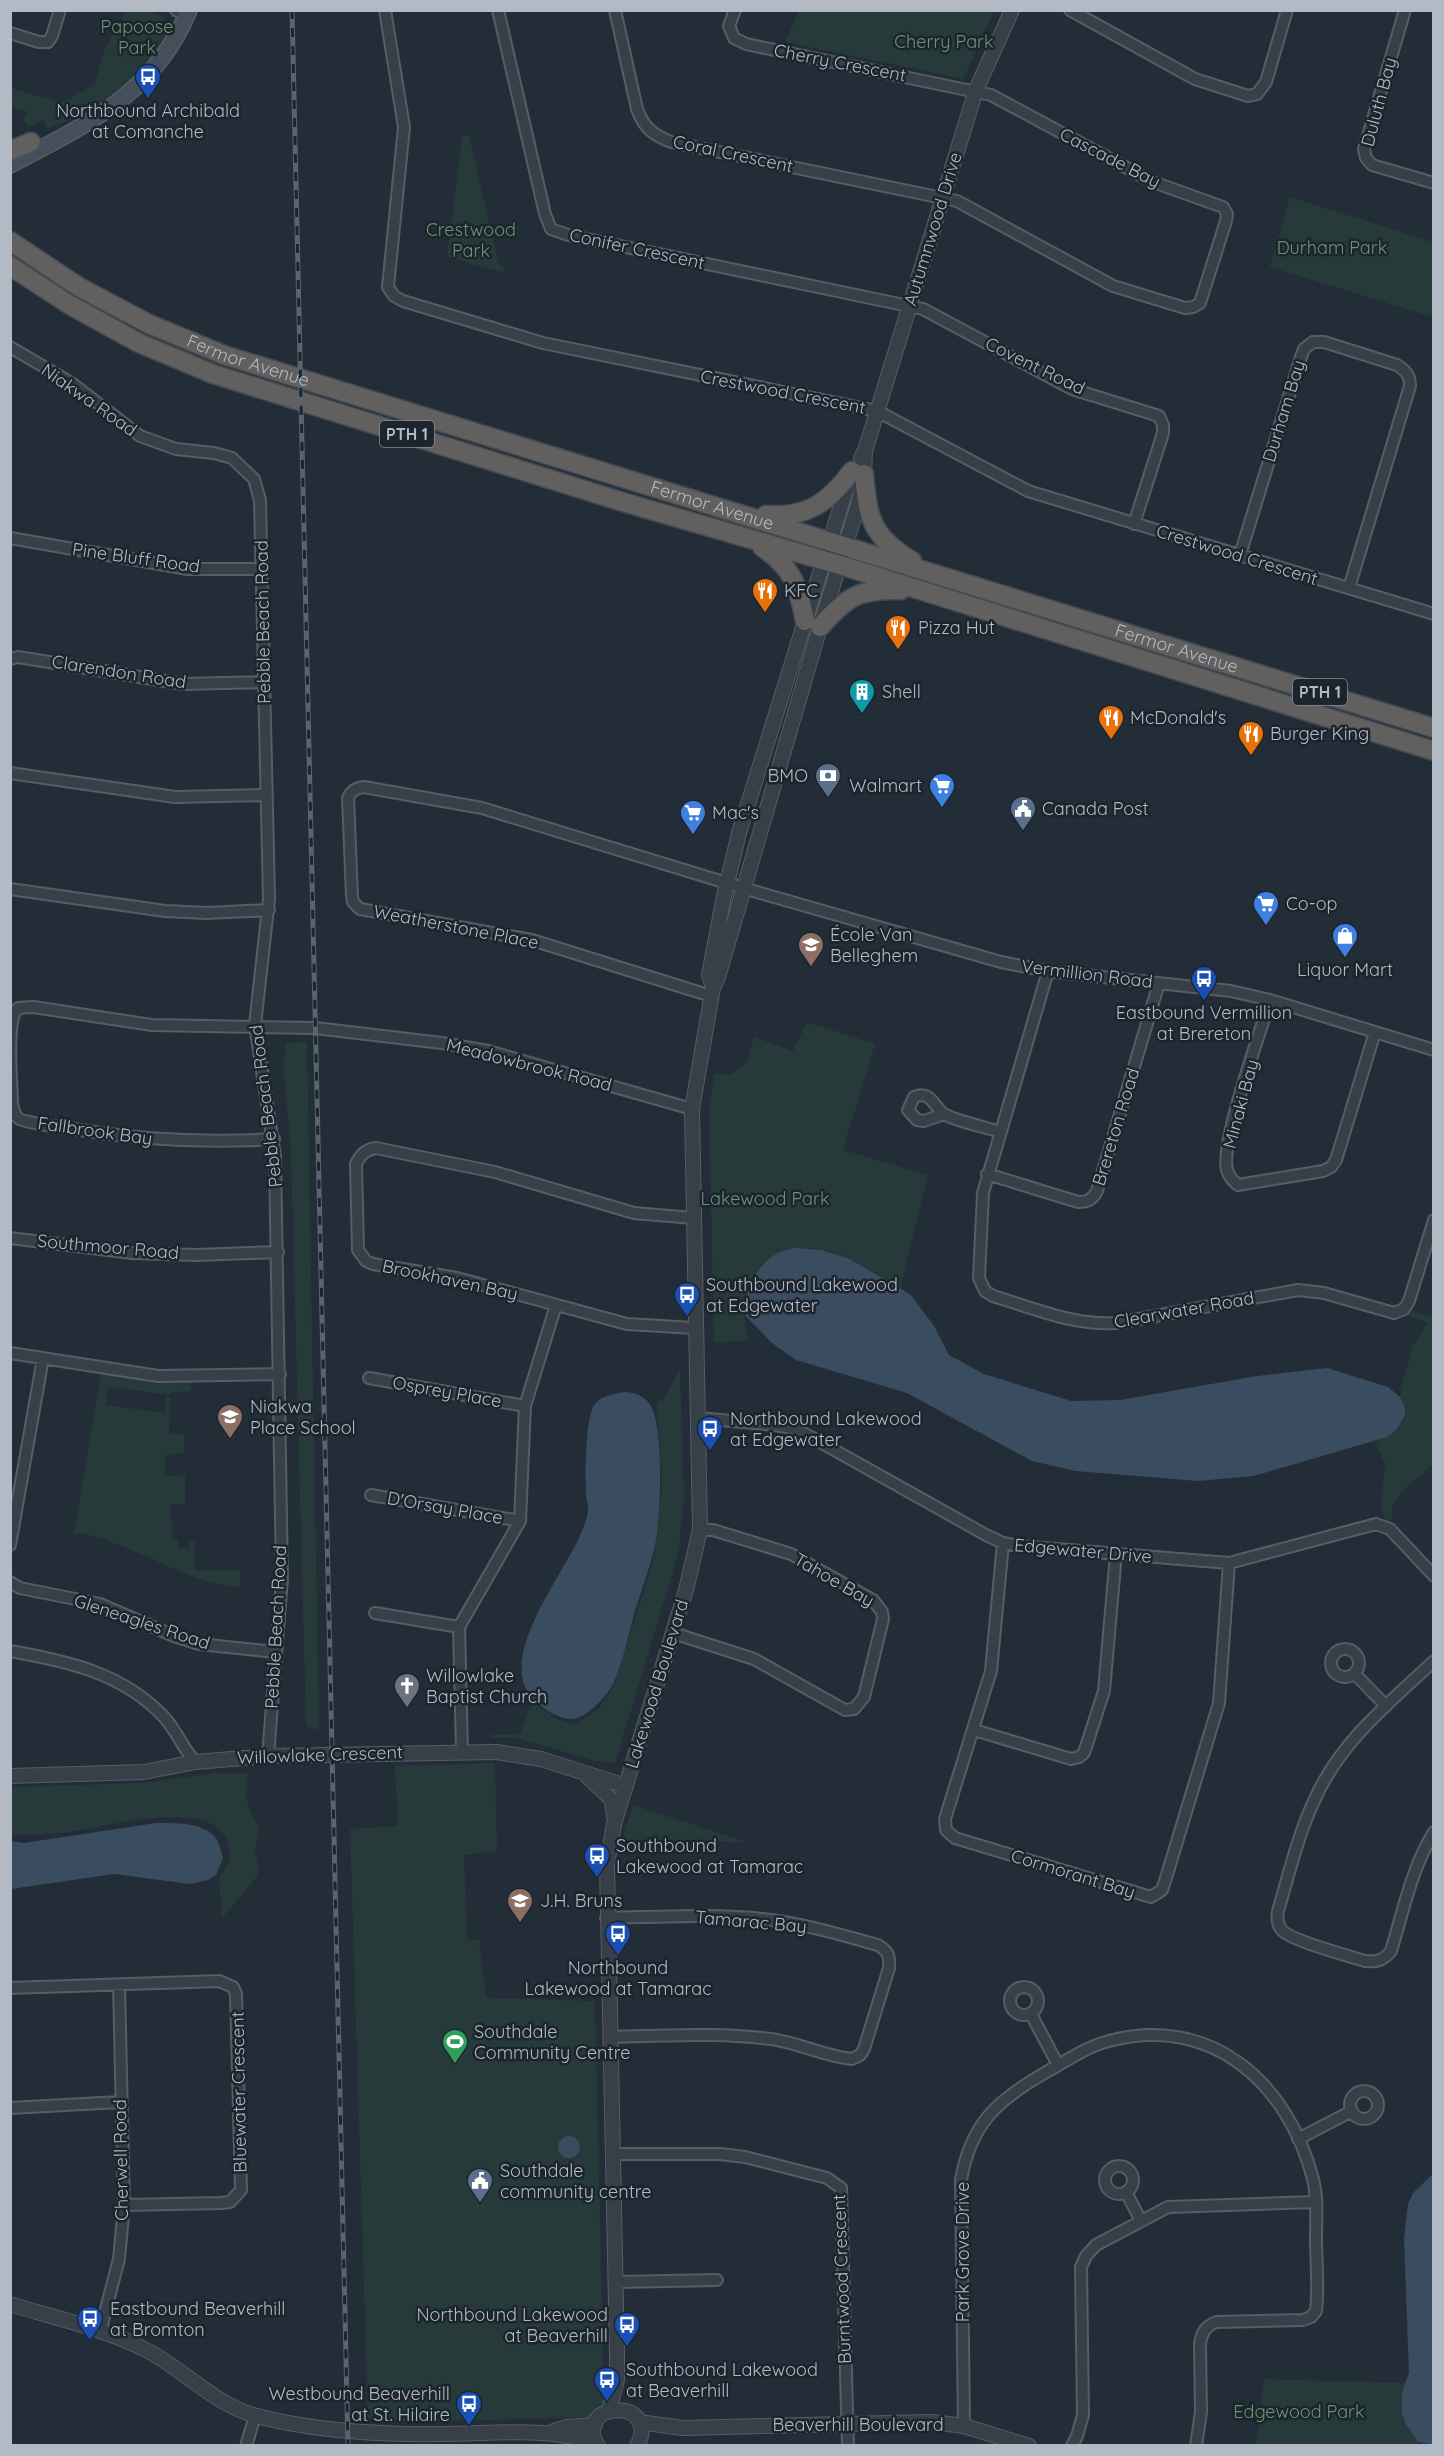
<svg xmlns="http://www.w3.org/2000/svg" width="1444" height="2456" font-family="Quicksand,sans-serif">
<rect width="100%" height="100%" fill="#232d38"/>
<path fill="#263a3a" d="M126,11C140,10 159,9 168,23C176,35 127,84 117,92C95,107 72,120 47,129L43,120L28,127L23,119L27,112L11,107V88L61,103L94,85L104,51Z
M799,11V10L994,11L963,79L785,42Z
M469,135L499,265L507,267L501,272L447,257L462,136Z
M1290,197L1433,242V317L1270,267Z
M807,1022L875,1044L843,1150L928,1175L900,1291C878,1273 835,1244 804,1249C791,1251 777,1257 765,1261C745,1291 740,1303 748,1338L742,1341L714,1343L709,1109L714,1074H731L747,1062L754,1037L793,1051Z
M307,1042L319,1730L306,1726L291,1153L284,1073L285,1043Z
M1410,1310L1433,1317V1465C1419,1477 1387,1498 1392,1519L1389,1522L1385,1520L1381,1507L1385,1464L1375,1442L1387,1437L1405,1415V1408L1400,1397L1401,1388L1413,1345L1428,1323L1405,1315Z
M680,1370L684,1497L678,1555L615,1763L594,1761L514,1737L491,1738V1735L520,1734L532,1700C546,1713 558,1722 577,1724L599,1708L614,1685L653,1562L662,1489L657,1404L664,1397Z
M101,1372L153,1380L190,1381L192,1391L173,1392L169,1395L111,1387L107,1390L106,1405L165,1413L166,1396L170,1397L169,1434H184L185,1453L165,1455V1476L185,1475V1504H171L172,1540L178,1541V1549H189V1541H194L195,1570H240L241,1587C196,1585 157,1558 114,1543C101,1538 87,1533 74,1533Z
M495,1763L497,1851L464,1855L467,1940H479L486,1998L595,2001L604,2407L593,2417L415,2422L368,2419L350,1829L398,1826L395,1766Z
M216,1773L248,1774L246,1798L250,1811L259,1827L255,1852L259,1871L256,1878L222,1918C222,1908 218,1886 220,1877C220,1876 225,1870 225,1869C231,1861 231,1852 228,1843C213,1793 96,1830 61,1833C44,1835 28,1834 11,1834V1787L142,1783Z
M633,1805L749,1843L696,1840L626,1841L620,1858L619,1848Z
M1264,2379L1406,2383C1397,2403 1407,2425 1418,2442L1417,2445L1256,2446Z"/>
<path fill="#3a4c60" d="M795,1248L822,1250L850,1259L910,1294L934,1326L949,1355L984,1374L1071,1401L1120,1400L1257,1376L1327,1368L1388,1387L1400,1397L1405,1408V1415L1397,1429L1387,1437L1254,1476L1198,1481L1075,1471L1032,1461L907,1393L796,1360L772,1343L743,1313C747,1283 762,1252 795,1248Z
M624,1392C634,1392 645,1396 651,1406C664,1430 661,1516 655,1545C650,1568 641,1591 634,1614C628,1637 623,1662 613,1684C606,1697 585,1721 569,1719C556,1717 543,1709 534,1700C491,1656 573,1566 586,1520C590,1507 587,1505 586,1493C585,1476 585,1416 595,1404C603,1395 613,1394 624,1392Z
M156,1823C174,1823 199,1822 213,1835C219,1840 220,1850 223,1858L216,1875L208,1880L190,1884L114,1874L11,1889V1841L24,1843Z
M558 2147a11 11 0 1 1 22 0a11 11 0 1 1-22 0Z
M1433,2174L1434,2445L1418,2442L1406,2424L1402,2413V2392L1409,2373L1404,2239L1408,2204L1413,2193Z"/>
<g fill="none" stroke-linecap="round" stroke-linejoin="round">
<defs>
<path id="minor" d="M176,10L187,16
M385,10L404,127L388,287L394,296L403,301L543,343L877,411L1028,491L1434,614
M498,10L545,214L551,229L568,235L923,309L1072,389L1159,416L1163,425V433L1134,524
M615,10L637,109C644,128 653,135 671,142L957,201L1113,286L1185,308L1193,307L1200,303L1226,221L1227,214L1223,207L1153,182L991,95L746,44L734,38L729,26L735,10
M1070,10L1195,79L1248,96L1257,94L1266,82L1287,10
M1405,10L1364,149L1366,158L1372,165L1434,183
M10,33L39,42H48L52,36L60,10
M10,347L73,384L140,436L176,449L214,453L232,458L254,479L260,500L269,899L255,1025L275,1156L282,1579L268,1756
M10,538L188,569H262
M1240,555L1301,357L1304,349L1313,342H1324L1397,365C1406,371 1410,375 1410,386L1349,588
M10,659L18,657L183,684L264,682
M10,773L175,797L267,795
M10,889L165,911L207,913L269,910
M1048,971L983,1193L979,1278L985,1291L993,1296C1033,1308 1074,1326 1117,1323L1298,1290L1324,1293L1394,1313L1404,1309L1409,1301L1434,1220
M711,996L532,940L360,909L353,902L352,896L348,798C352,790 356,788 364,787L482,808L743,888L1001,962L1048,971L1231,991L1270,1000L1434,1050
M1270,1000C1260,1034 1220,1142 1227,1170C1229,1177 1233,1181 1238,1185L1323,1171L1331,1167L1336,1160L1375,1032
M944,1114L924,1121L917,1120L908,1110L914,1097C931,1090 933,1106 944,1114C955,1121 986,1127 1000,1132
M274,1139C206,1143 140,1140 73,1129C55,1126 36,1125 19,1119L15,1114L12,1104C12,1084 5,1020 18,1008L33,1007L152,1025L315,1028L442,1043L488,1051L692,1109
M987,1174L1078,1202C1088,1202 1092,1200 1097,1191L1159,983
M693,1218L634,1213L495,1172L376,1148C365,1150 361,1154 356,1164L358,1250L366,1261L373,1264L457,1278L627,1324L694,1328
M10,1238L132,1253L196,1255L278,1252
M10,1353L158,1376L280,1374
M369,1378L525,1406
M699,1418L775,1425L792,1428L811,1437L986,1535L1003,1543L1020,1546L1229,1563L1376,1524L1390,1529L1434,1576
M371,1495L520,1521
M1003,1543L991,1671L945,1819L946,1830L955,1838L1151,1897L1162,1890L1166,1878L1219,1703L1229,1563
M10,1545L43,1358
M10,1582L20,1588L100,1604L174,1636L199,1644L276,1652
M375,1613L459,1627
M673,1633L754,1659L845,1710L854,1709L864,1697L883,1619L882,1612L873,1600L791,1554L713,1530H700
M1331 1663a14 14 0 1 1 28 0a14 14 0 1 1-28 0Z
M10,1651C67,1661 123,1673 164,1717C176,1730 183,1748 195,1762
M1434,1661C1389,1703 1339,1743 1314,1801C1298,1835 1289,1874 1278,1911C1277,1917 1277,1924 1281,1929C1288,1940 1349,1956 1365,1961C1377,1962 1383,1961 1391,1951C1403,1912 1412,1867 1434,1832
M1355,1674L1386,1706
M974,1730L1071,1759L1079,1757L1084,1753L1104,1691L1116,1554
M462,1751L459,1627L520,1521L525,1406L556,1305
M606,1918C661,1917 717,1913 771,1920C808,1925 842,1935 878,1945C888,1951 890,1956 889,1968L864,2049L860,2055L852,2059C825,2056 799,2043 771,2039C717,2032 664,2036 610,2037
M1010 2001a14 14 0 1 1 28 0a14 14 0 1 1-28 0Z
M10,1988L219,1981L233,1987L236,1994L241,2190L230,2202L221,2203L124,2205
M1031,2014L1058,2065
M1350 2105a14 14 0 1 1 28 0a14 14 0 1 1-28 0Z
M10,2108L120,2102
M1298,2139L1352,2111
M613,2154H720L745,2157L827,2178L841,2188L848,2446
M1105 2180a14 14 0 1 1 28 0a14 14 0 1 1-28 0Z
M1126,2192L1141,2221
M616,2282L717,2280
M100,2332L119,2259L124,2205L119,1985
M964,2426L961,2180C971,2122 999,2099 1048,2071C1066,2061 1088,2046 1109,2041C1212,2014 1288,2083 1313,2179C1318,2198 1316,2219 1316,2238C1316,2262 1319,2287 1316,2311L1311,2317L1303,2320L1216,2322C1205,2327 1202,2332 1200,2344L1201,2412L1196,2446
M246,2446L255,2416
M1072,2446L1077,2436L1083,2415L1081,2267L1086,2256L1096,2245L1168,2207L1315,2202"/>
<path id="tertiary" d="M861,458L865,451L976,90L1012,10
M713,988L709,975L724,896L739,833L849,480
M10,1776L144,1772L195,1762L268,1756L496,1752L541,1759L626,1786
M588,1777L612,1800L614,1816
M10,2304C54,2318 103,2328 144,2349C183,2368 214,2405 257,2416C313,2431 385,2435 443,2434C493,2434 548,2426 596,2443
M609,2410L617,2380V2354L607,1865L614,1824L686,1590L700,1530L692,1109L713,988L718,977L820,627L858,505L864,474L865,451
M639,2422L683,2428L932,2422L964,2426L1029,2446
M554,2431L567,2427L595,2425
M598,2446C570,2401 663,2396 637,2446"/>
<path id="secondary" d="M10,165C85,125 155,94 189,10"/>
<g id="trunk">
<path d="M10,151L31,142"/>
<path id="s1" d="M10,241L79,287L149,324L224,355L1434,728"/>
<path d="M10,266L70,305L139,343L213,374L623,502L840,565L1434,751"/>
<path d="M864,474C868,519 871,536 912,561"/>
<path d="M766,515C807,518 828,503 852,471"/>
<path d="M762,547C793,568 798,585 805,621"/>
<path d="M820,627C848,596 858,589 901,590"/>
</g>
</defs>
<use href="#minor" stroke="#555d66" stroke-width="14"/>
<use href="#tertiary" stroke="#555d66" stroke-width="16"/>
<use href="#secondary" stroke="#555d66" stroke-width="18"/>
<use href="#trunk" stroke="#424a53" stroke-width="21"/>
<use href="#minor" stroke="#373f49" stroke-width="10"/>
<use href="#tertiary" stroke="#373f49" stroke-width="14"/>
<use href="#secondary" stroke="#454f5b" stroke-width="15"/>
<use href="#trunk" stroke="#62605e" stroke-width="18"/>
<defs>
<path id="rail" d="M292,10L348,2446"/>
</defs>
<use href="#rail" stroke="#59646f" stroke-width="5"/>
<use href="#rail" stroke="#1c242d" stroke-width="3" stroke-dasharray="9" stroke-linecap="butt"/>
</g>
<defs>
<symbol id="bus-pin" viewBox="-11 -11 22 30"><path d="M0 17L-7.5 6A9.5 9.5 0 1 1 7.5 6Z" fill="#1a4fb4" stroke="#1c242d"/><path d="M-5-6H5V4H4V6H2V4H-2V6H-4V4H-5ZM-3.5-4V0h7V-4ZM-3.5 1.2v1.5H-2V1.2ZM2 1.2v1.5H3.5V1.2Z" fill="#fff"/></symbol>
<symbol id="restaurant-pin" viewBox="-11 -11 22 30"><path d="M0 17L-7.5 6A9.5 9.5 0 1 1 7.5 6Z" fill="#e8710a" stroke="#1c242d"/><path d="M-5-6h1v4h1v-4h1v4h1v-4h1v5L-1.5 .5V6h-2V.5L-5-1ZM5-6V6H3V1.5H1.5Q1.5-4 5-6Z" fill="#fff"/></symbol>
<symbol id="building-pin" viewBox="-11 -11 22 30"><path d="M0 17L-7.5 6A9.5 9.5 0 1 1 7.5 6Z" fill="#0f9aa8" stroke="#1c242d"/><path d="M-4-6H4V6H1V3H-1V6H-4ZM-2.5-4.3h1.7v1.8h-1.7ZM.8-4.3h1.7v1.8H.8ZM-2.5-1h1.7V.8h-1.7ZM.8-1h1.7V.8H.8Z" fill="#fff"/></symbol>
<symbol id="bank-pin" viewBox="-11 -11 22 30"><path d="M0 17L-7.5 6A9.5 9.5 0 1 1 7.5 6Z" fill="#5c6f8a" stroke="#1c242d"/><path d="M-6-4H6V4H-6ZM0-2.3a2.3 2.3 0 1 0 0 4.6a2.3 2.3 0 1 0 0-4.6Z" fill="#fff"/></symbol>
<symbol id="supermarket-pin" viewBox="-11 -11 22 30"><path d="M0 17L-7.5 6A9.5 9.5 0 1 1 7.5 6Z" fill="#3f7fe0" stroke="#1c242d"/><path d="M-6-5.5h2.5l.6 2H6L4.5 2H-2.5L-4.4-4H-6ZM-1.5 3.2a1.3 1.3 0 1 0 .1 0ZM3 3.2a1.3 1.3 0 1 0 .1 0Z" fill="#fff"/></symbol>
<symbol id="civic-pin" viewBox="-11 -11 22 30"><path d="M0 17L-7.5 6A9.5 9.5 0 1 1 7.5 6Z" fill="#5c6f8a" stroke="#1c242d"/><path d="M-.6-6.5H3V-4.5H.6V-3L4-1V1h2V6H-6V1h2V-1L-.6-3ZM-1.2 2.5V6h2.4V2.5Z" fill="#fff"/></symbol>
<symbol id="shop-pin" viewBox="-11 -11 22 30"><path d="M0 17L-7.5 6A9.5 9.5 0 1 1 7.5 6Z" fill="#3f7fe0" stroke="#1c242d"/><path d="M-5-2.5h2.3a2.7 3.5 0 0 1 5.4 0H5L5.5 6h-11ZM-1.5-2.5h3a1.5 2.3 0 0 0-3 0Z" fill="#fff"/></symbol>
<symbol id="school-pin" viewBox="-11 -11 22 30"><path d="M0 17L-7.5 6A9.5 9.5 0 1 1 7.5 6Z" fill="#8d6e63" stroke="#1c242d"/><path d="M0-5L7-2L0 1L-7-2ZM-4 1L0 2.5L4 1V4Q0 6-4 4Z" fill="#fff"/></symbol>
<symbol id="church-pin" viewBox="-11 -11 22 30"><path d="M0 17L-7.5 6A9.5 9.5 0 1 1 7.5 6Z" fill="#6b7280" stroke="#1c242d"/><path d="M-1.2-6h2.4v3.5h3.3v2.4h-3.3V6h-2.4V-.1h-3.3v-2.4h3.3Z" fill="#fff"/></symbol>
<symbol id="stadium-pin" viewBox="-11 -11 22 30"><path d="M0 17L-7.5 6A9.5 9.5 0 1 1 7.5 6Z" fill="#2e9e5b" stroke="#1c242d"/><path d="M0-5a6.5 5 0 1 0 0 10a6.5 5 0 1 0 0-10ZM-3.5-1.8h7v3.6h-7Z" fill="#fff"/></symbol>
</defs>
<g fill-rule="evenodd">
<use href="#bus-pin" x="133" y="62" width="30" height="40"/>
<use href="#restaurant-pin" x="750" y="576" width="30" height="40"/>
<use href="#restaurant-pin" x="883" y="613" width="30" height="40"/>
<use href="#building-pin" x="847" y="677" width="30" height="40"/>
<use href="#restaurant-pin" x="1096" y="703" width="30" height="40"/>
<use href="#restaurant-pin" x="1236" y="719" width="30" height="40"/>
<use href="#bank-pin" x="813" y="761" width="30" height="40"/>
<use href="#supermarket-pin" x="927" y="771" width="30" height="40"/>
<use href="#civic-pin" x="1008" y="794" width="30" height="40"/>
<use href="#supermarket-pin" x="678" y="798" width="30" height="40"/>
<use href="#supermarket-pin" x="1251" y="889" width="30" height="40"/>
<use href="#shop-pin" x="1330" y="921" width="30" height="40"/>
<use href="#school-pin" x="796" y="930" width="30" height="40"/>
<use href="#bus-pin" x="1189" y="964" width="30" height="40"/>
<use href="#bus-pin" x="672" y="1280" width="30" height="40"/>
<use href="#school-pin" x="215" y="1402" width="30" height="40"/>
<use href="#bus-pin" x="695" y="1414" width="30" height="40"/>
<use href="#church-pin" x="392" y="1671" width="30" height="40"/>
<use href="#bus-pin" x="582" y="1841" width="30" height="40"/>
<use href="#school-pin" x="505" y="1886" width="30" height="40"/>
<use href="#bus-pin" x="603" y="1919" width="30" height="40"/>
<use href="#stadium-pin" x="440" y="2027" width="30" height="40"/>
<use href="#civic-pin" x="465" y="2166" width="30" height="40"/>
<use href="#bus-pin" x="75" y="2304" width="30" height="40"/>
<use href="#bus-pin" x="612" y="2310" width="30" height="40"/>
<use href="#bus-pin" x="592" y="2365" width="30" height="40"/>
<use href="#bus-pin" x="454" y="2389" width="30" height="40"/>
</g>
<g text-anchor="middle" stroke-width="5" stroke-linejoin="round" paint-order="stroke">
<g fill="#1c242d" stroke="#858d97" stroke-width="1.5">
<rect x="380" y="421" width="54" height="26" rx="4.5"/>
<rect x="1293" y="679" width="54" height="26" rx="4.5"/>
</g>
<g font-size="16" font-weight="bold" fill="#b2bac5">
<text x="407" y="440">PTH 1</text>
<text x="1320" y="698">PTH 1</text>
</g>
<g font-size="18" fill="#6b9471" stroke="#1c242d">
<text x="137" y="33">Papoose<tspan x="137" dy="21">Park</tspan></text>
<text x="944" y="48">Cherry Park</text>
<text x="471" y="236">Crestwood<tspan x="471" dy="21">Park</tspan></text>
<text x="1332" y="254">Durham Park</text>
<text x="765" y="1205">Lakewood Park</text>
<text x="1299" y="2418">Edgewood Park</text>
</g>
<g font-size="18" fill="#b2bac5" stroke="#1c242d">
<text transform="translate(840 63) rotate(11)" y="6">Cherry Crescent</text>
<text transform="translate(1379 102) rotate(-75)" y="6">Duluth Bay</text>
<text transform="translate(733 154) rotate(12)" y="6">Coral Crescent</text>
<text transform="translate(1110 158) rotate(27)" y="6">Cascade Bay</text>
<text transform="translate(933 229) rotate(-73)" y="6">Autumnwood Drive</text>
<text transform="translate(637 249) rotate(12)" y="6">Conifer Crescent</text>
<text dy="6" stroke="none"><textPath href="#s1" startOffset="268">Fermor Avenue</textPath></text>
<text transform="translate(1035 366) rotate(26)" y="6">Covent Road</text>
<text transform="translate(783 392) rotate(11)" y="6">Crestwood Crescent</text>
<text transform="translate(89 400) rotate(35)" y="6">Niakwa Road</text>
<text transform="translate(1284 411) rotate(-73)" y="6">Durham Bay</text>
<text dy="6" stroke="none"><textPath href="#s1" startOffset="754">Fermor Avenue</textPath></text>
<text transform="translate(1237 555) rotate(17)" y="6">Crestwood Crescent</text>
<text transform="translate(136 558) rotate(8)" y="6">Pine Bluff Road</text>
<text transform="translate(263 622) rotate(-91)" y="6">Pebble Beach Road</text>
<text dy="6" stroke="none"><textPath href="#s1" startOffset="1240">Fermor Avenue</textPath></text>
<text transform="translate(119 672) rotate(9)" y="6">Clarendon Road</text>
<text transform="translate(456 927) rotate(11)" y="6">Weatherstone Place</text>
<text transform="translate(1087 974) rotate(7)" y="6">Vermillion Road</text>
<text transform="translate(529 1065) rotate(14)" y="6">Meadowbrook Road</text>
<text transform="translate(1241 1104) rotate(-75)" y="6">Minaki Bay</text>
<text transform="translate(266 1106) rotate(-97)" y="6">Pebble Beach Road</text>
<text transform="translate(1116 1127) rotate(-73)" y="6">Brereton Road</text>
<text transform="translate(95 1131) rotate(8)" y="6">Fallbrook Bay</text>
<text transform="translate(108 1247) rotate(5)" y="6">Southmoor Road</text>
<text transform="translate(450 1280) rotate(12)" y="6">Brookhaven Bay</text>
<text transform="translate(1184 1310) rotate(-10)" y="6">Clearwater Road</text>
<text transform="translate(447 1392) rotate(10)" y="6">Osprey Place</text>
<text transform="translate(445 1508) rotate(10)" y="6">D'Orsay Place</text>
<text transform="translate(1083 1551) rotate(5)" y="6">Edgewater Drive</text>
<text transform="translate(834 1580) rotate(30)" y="6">Tahoe Bay</text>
<text transform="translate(142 1622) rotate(18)" y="6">Gleneagles Road</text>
<text transform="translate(276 1627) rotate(-87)" y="6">Pebble Beach Road</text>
<text transform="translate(657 1684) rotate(-73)" y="6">Lakewood Boulevard</text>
<text transform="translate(320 1755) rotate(-2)" y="6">Willowlake Crescent</text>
<text transform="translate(1073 1874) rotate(17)" y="6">Cormorant Bay</text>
<text transform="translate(751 1922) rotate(5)" y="6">Tamarac Bay</text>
<text transform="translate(239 2092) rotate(-91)" y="6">Bluewater Crescent</text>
<text transform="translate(121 2160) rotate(-91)" y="6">Cherwell Road</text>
<text transform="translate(963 2252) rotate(-90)" y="6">Park Grove Drive</text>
<text transform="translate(842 2279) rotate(-92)" y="6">Burntwood Crescent</text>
<text x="858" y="2431">Beaverhill Boulevard</text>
</g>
<g font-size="18" fill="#b2bac5" stroke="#1c242d" text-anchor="start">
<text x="148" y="117" text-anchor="middle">Northbound Archibald<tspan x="148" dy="21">at Comanche</tspan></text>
<text x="784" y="597">KFC</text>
<text x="918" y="634">Pizza Hut</text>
<text x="882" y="698">Shell</text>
<text x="1130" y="724">McDonald's</text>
<text x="1270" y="740">Burger King</text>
<text x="808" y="782" text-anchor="end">BMO</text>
<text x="922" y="792" text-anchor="end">Walmart</text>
<text x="1042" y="815">Canada Post</text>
<text x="712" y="819">Mac's</text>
<text x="1286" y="910">Co-op</text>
<text x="830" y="941">École Van<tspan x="830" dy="21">Belleghem</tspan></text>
<text x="1345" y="976" text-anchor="middle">Liquor Mart</text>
<text x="1204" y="1019" text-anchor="middle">Eastbound Vermillion<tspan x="1204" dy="21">at Brereton</tspan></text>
<text x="706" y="1291">Southbound Lakewood<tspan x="706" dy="21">at Edgewater</tspan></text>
<text x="250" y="1413">Niakwa<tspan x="250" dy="21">Place School</tspan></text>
<text x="730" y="1425">Northbound Lakewood<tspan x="730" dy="21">at Edgewater</tspan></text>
<text x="426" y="1682">Willowlake<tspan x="426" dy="21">Baptist Church</tspan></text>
<text x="616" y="1852">Southbound<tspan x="616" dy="21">Lakewood at Tamarac</tspan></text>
<text x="540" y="1907">J.H. Bruns</text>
<text x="618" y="1974" text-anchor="middle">Northbound<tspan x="618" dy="21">Lakewood at Tamarac</tspan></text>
<text x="474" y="2038">Southdale<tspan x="474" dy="21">Community Centre</tspan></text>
<text x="500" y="2177">Southdale<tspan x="500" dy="21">community centre</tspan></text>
<text x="110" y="2315">Eastbound Beaverhill<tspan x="110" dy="21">at Bromton</tspan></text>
<text x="608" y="2321" text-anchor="end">Northbound Lakewood<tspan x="608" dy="21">at Beaverhill</tspan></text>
<text x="626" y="2376">Southbound Lakewood<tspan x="626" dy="21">at Beaverhill</tspan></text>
<text x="450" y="2400" text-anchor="end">Westbound Beaverhill<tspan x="450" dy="21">at St. Hilaire</tspan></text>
</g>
</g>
<rect width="1444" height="2456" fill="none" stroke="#b2bac5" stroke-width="24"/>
</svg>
